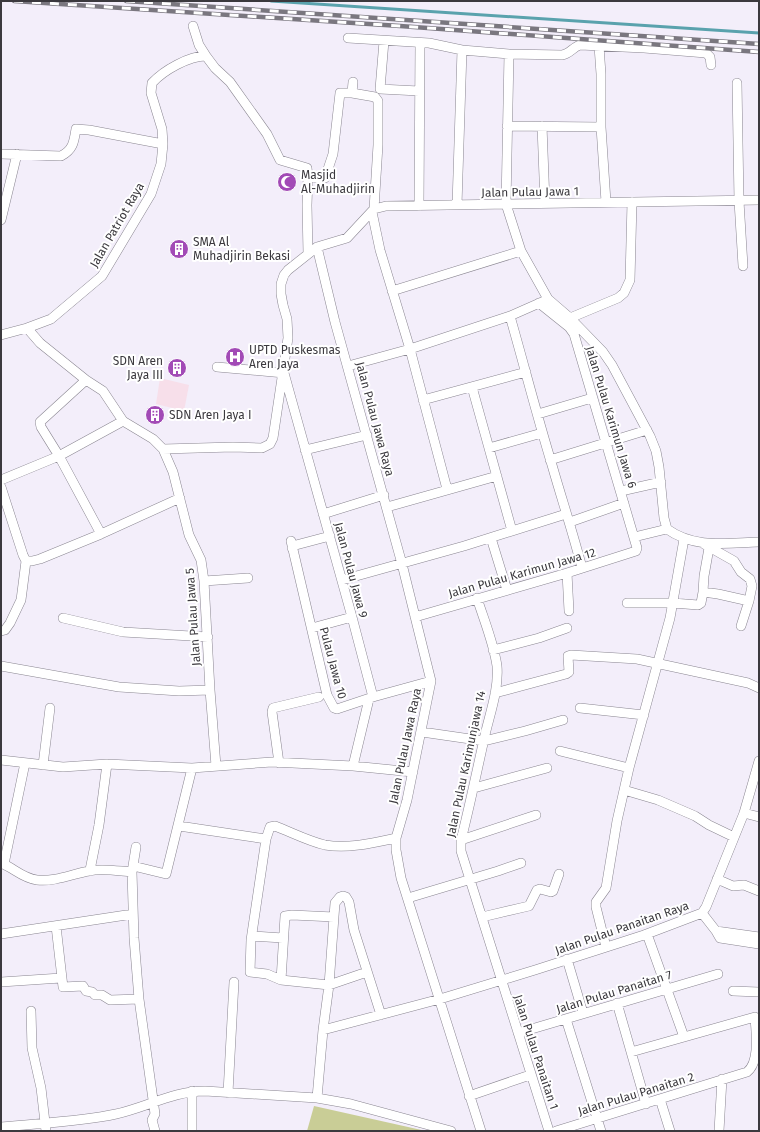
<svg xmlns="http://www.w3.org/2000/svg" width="760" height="1132" font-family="'Fira Sans',sans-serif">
<rect width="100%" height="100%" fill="#f3eefa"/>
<path fill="#f7dfea" d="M160,378L189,385L184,411L156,404Z"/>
<path fill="#c9cd96" d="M314,1106L426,1131H307Z"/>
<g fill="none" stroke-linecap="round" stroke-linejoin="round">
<path stroke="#5aa2ad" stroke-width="3" d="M271,1L759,33"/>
<defs>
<path id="street" d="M193,26L199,45L206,56
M348,38L429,43L462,50L509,54L506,204L521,251L548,299L570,318L603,352L612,365L650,436L656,451L659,467L664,518L667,529C695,549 726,543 759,542
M384,41L380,89L419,91
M599,46L601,74V127L606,202
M509,54L562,55C570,54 573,47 580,45L644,48L706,53L710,57L711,65
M353,82L352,93L375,97L378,101V145L374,209
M737,83L739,201L743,266
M507,126L601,127
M542,126L545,203
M1,154L61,156C73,150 74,142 76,129L89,130L163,144
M308,176L321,179L325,178L333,154L340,93H352
M457,205L462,50
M419,206L420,43
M372,212L380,250L410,349L447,489
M1,220L17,154
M317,247L335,322L402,564L431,681L407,800L396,838V850L401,878L481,1131
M392,291L521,251
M510,316C524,365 537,416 552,465C562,500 573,533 582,568
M570,318L618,298L624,293L630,280L632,202
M27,328L40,343L86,380L103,391L123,421L153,439L163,449L173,472L189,535L201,560L204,581L210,690L216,766
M1,335L27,328L51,319L102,276L151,194L161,164L163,144L162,129L151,93L152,83C164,70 189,56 206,56L215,68L230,82L267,134L280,160L307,168L308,176L307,205L308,254
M348,366L410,349L510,316L544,301
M217,367L284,373L352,617L373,697
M86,380L40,422L41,427L59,456L101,534
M472,387L512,531
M423,400L526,372
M538,414L592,398
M489,448L542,433
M163,449L233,447L262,448L270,444L273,438L288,338L287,319L283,305L281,294V284L284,275L288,270L317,247L347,238L374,209L386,206L759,200
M305,450L367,435
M550,460L647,430
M1,480L59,456L123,421
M1,487L23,555L26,561L21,600L10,623L5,630L1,631
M621,491L661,482
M387,507L497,476
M323,514L384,495
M570,522L624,503
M634,537L667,529
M491,538L507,590
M291,541L327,695L334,708L337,709L373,697L431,681
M704,544L734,561L741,572L750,579L752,586L749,601
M292,548L296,545L330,536
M26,561H32L40,559L101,534L180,498
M567,573L569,611
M342,580L464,546L566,514
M204,581L248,578
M703,592L704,576L709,548
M477,598C484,620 494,644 497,666C499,689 490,713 485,735C477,770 470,805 461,840V851L549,1131
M627,603H673L698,605L701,603L703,592L718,594L749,601L741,626
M415,617L567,573L636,551L637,548L574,334L569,327L539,303
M63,618L123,632L208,637
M312,628L352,617
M493,650L539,638L567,628
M1,666L119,687L179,691L210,690
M495,693L566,674L569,672L568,656L571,655L637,659L748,683L759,688
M580,708L644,715
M422,732L484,741L525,731L563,720
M560,751L629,768
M1,760L63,767L107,764L192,768L272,762L353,766L413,772
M279,763L272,712L273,708L319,697
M43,765L50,708
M353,766L369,699
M474,788L547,768
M624,790L658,800L695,816L709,825L734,837
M744,813L759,817
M179,826L266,839
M461,840L536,815
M136,847L132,872L134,938L139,999L155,1114L152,1120L155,1131
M1,863C14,868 22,878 37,880C55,882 72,874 89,871C102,868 118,871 132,872
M4,864L25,763
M133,866L166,874L192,768
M90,870L99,825L107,764
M717,879L733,886L744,885L759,891
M408,898L498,871L521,863
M702,913L716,931L759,937
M482,917L529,906L537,890L540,889L551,892L553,891L559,874
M56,926L63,987L83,986L86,991L92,992L95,995H102L110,1000L139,999
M716,931L720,938L759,944
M1,934L133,914
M647,934L684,1037
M252,936L283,938
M606,947L596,907V902L606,888L617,821L629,768L670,618L684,539
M567,959L583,1013
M367,972L329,985L281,980L267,974L250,972L251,940L266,839L270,827L275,826C291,832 308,841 325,845C348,849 373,843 396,838
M281,980L285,916L292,915L334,917
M1,982L61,978
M733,991L759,992
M617,1003L646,1104
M31,1011L32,1048L41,1088L46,1131
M566,1019L601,1131
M323,1030L440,999L535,970L644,935L702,913L706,907L744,813L759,761
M518,1033L718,974
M192,1091V1131
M228,1093L234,982
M469,1096L530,1075
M317,1098L323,1030L329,985L335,903L340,897L343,896L346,897L349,902L354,930L381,1015
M660,1099L670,1131
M1,1127C39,1123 79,1122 116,1114C147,1107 174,1091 205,1091L317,1098L351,1104L451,1131
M556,1131L747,1072C760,1062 756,1033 755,1017L631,1052
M719,1131L722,1079"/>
</defs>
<use href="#street" stroke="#8a8691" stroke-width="10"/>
<use href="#street" stroke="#fff" stroke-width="9"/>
<defs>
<path id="rail" d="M14,1L400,26L759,52
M126,1L759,44"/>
</defs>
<use href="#rail" stroke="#7a777f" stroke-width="4.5"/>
<use href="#rail" stroke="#fff" stroke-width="3" stroke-dasharray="9" stroke-linecap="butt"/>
</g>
<defs>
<symbol id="mosque-disc" viewBox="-11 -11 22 22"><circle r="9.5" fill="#a24ab6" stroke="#fff"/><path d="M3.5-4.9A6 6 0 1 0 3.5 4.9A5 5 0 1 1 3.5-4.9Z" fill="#fff"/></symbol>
<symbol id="building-disc" viewBox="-11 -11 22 22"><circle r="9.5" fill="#a24ab6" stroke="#fff"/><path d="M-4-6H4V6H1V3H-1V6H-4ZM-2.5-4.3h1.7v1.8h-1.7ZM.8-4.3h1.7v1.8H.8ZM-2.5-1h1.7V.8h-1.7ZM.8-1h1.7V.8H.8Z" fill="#fff"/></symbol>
<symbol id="hospital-disc" viewBox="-11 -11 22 22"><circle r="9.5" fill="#a24ab6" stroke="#fff"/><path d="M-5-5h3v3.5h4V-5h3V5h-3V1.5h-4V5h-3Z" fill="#fff"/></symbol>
</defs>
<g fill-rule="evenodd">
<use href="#mosque-disc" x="276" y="171" width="22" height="22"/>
<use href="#building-disc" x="168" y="238" width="22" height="22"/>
<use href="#hospital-disc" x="224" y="346" width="22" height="22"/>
<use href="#building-disc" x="166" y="357" width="22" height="22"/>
<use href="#building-disc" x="144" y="404" width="22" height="22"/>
</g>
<g text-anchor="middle" stroke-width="4" stroke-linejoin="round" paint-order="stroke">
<g font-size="12" fill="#3b393e" stroke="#fff" text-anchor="start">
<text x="301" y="179">Masjid<tspan x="301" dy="14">Al-Muhadjirin</tspan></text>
<text x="193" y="246">SMA Al<tspan x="193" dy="14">Muhadjirin Bekasi</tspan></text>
<text x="249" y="354">UPTD Puskesmas<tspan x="249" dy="14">Aren Jaya</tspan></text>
<text x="163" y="365" text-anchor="end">SDN Aren<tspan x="163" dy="14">Jaya III</tspan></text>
<text x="169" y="419">SDN Aren Jaya I</text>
</g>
<g font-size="12" fill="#3b393e" stroke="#fff">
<text transform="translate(530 192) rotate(-1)" y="4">Jalan Pulau Jawa 1</text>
<text transform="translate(117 225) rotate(-60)" y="4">Jalan Patriot Raya</text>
<text transform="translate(611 417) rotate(73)" y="4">Jalan Pulau Karimun Jawa 6</text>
<text transform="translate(375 419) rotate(75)" y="4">Jalan Pulau Jawa Raya</text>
<text transform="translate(351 570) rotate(75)" y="4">Jalan Pulau Jawa 9</text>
<text transform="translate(522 573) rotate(-16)" y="4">Jalan Pulau Karimun Jawa 12</text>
<text transform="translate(193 617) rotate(-94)" y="4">Jalan Pulau Jawa 5</text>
<text transform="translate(333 663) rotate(75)" y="4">Pulau Jawa 10</text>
<text transform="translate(405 746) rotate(-78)" y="4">Jalan Pulau Jawa Raya</text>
<text transform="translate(466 764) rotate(-78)" y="4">Jalan Pulau Karimunjawa 14</text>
<text transform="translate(622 928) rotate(-19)" y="4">Jalan Pulau Panaitan Raya</text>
<text transform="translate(614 992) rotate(-17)" y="4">Jalan Pulau Panaitan 7</text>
<text transform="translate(536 1052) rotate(72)" y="4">Jalan Pulau Panaitan 1</text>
<text transform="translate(636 1094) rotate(-17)" y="4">Jalan Pulau Panaitan 2</text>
</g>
</g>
<rect width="760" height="1132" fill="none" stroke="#3b393e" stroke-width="4"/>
</svg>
